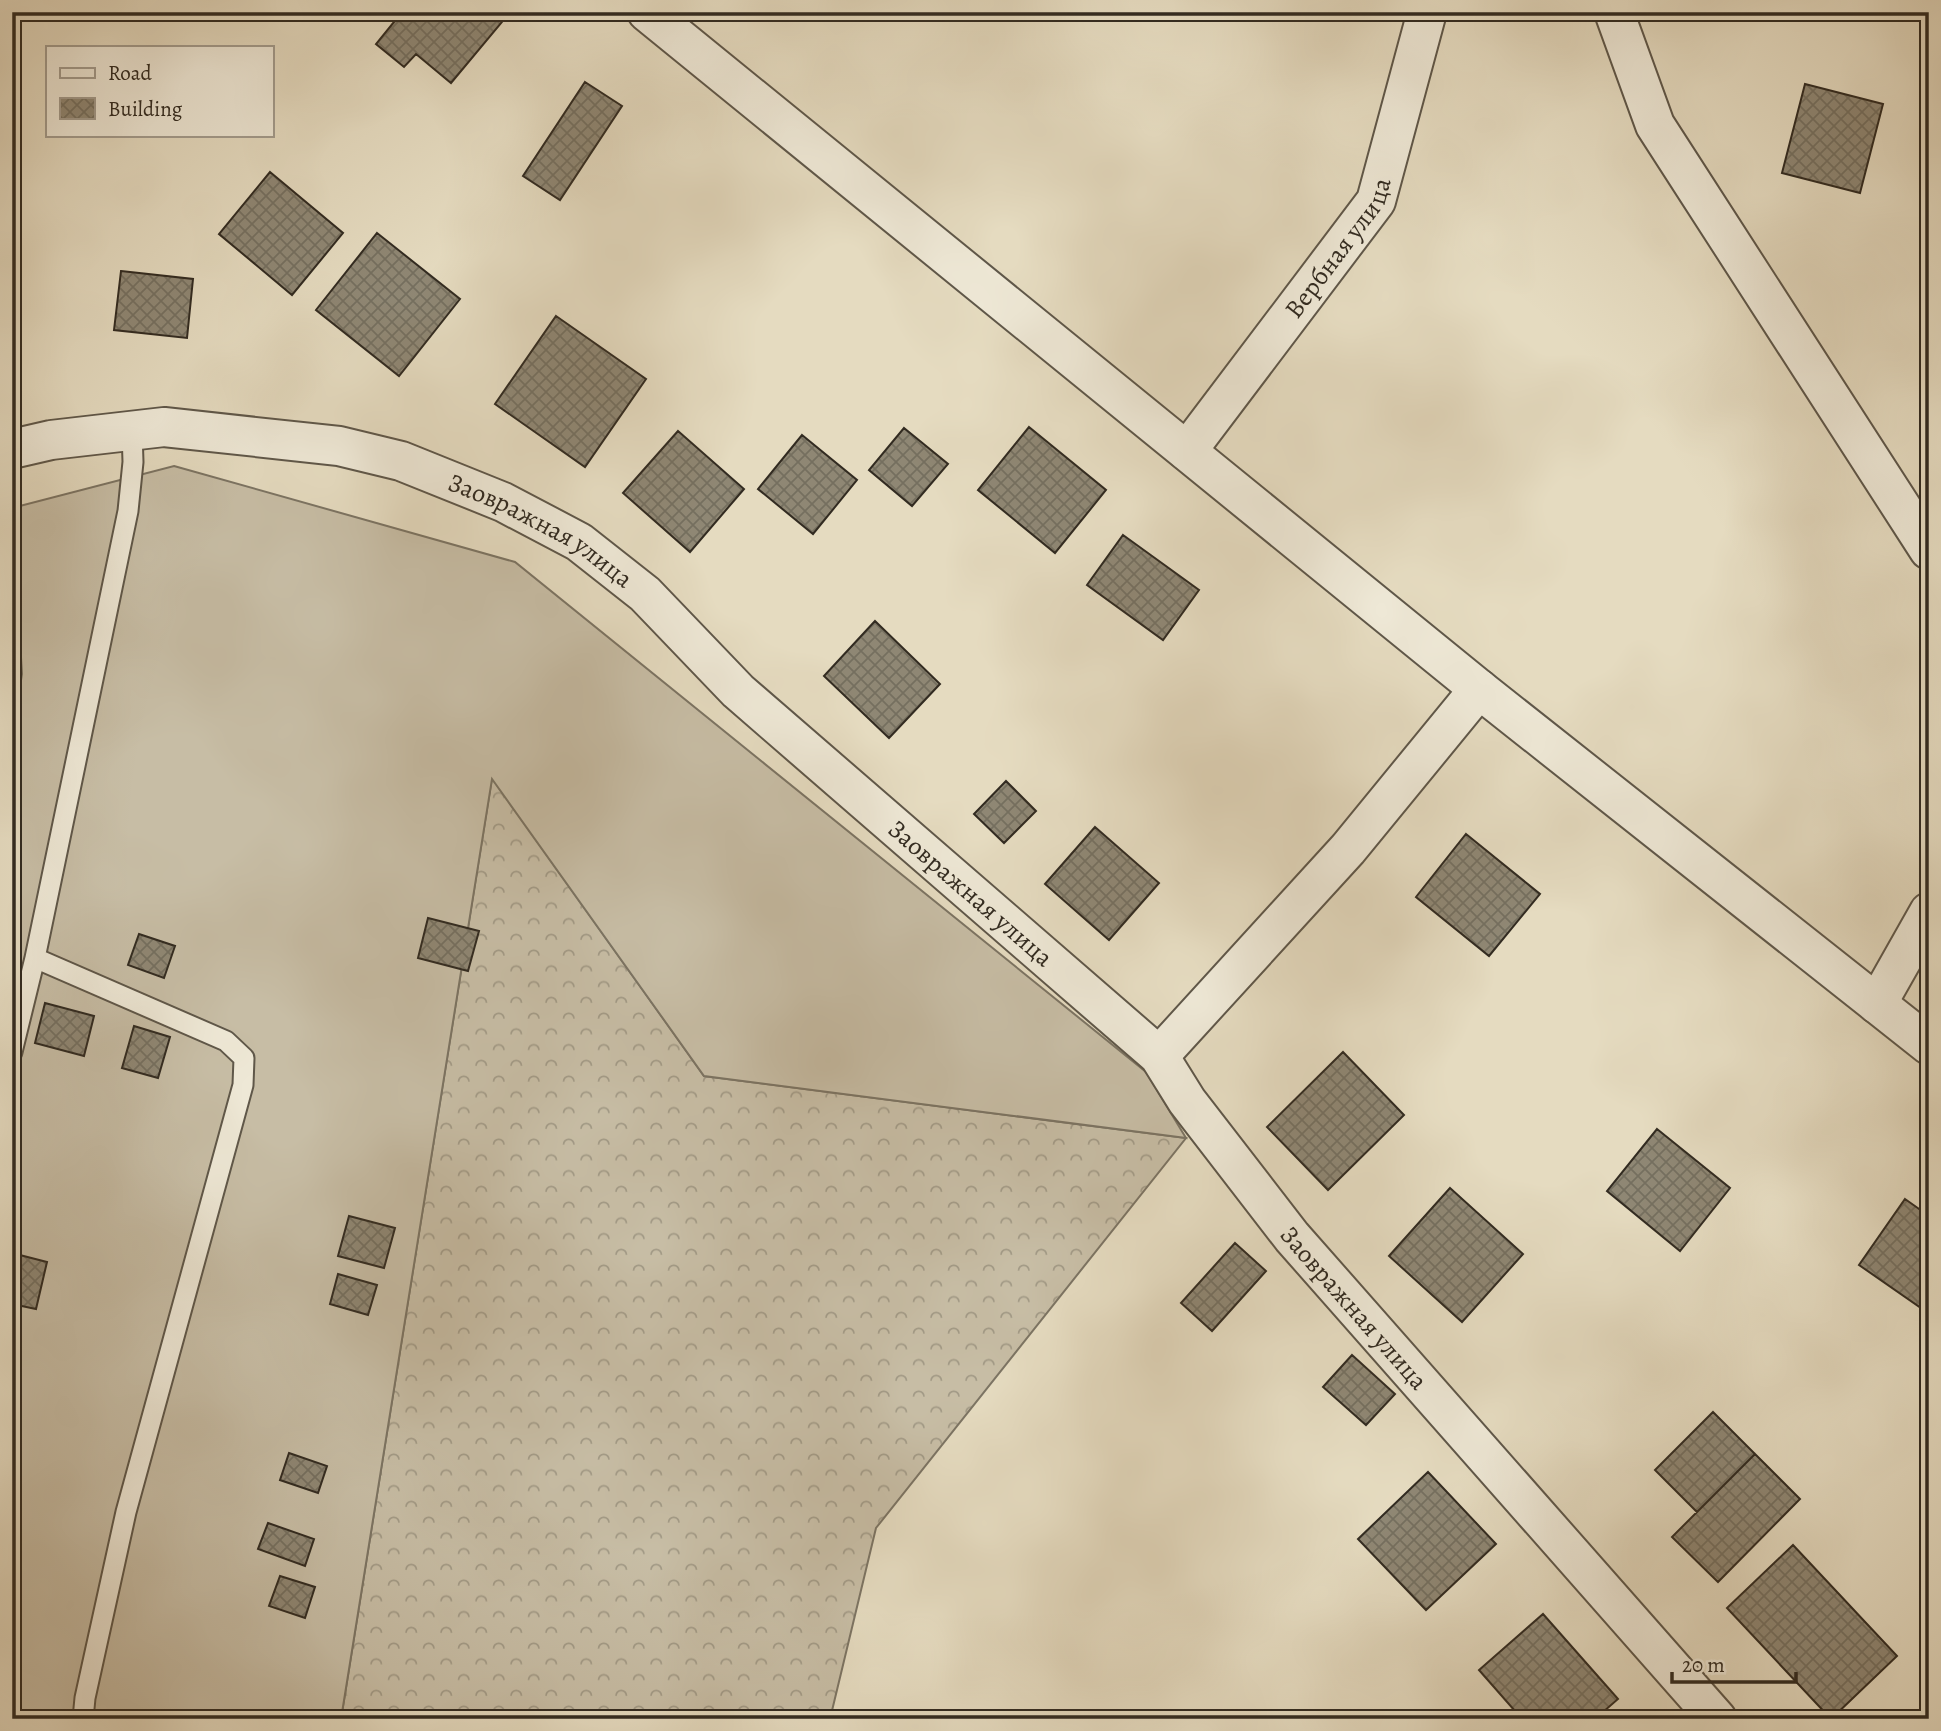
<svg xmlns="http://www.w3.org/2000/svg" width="1941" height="1731" font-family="Alegreya,serif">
<defs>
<pattern id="forest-crowns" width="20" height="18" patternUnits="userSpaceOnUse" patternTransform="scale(1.75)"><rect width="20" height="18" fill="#c7bda5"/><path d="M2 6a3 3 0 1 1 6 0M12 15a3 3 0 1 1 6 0" fill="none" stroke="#a29a86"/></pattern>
<pattern id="building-cross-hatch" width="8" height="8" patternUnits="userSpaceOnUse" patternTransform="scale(1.75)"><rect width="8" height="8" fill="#8f8774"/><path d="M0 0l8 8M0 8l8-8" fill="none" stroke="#756f5f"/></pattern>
</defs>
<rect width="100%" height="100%" fill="#e5dbc0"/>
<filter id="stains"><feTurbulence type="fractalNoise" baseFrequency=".00286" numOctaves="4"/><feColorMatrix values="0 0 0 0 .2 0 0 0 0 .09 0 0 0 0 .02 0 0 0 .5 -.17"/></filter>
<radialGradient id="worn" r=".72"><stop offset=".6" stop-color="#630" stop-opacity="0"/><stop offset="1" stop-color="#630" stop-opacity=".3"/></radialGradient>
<path fill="url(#forest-crowns)" stroke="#7c7463" stroke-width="2" d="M12,528L22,674L12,736Z
M492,778L704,1076L1186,1138L876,1528L830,1719H341Z"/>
<path fill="#c7bda5" stroke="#7c7463" stroke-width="2" d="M174,466L515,562L1146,1072L1186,1138L704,1076L492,779L341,1719H12V736L22,674L12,508Z"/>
<path fill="url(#building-cross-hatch)" stroke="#322b21" stroke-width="2" d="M402,12H490L502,22L451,83L416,54L404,67L376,44Z
M585,82L622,106L560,200L523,176Z
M1805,84L1883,104L1860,193L1782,173Z
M270,172L343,233L292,295L219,234Z
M377,233L460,299L399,376L316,310Z
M121,271L193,279L187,338L114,330Z
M556,316L646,379L585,467L495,404Z
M1029,427L1106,490L1055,553L978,490Z
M904,428L948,464L912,506L869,470Z
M678,431L744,489L690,552L623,493Z
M802,435L857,480L813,534L758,489Z
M1123,535L1199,590L1163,640L1087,585Z
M875,621L940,684L889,738L824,676Z
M1006,781L1036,811L1004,843L974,814Z
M1095,827L1159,883L1109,940L1045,884Z
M1466,834L1540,894L1489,956L1416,897Z
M428,918L479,931L468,971L418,958Z
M139,934L175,946L164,978L128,965Z
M45,1003L94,1016L84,1056L35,1043Z
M134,1026L170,1037L158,1078L122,1068Z
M1343,1052L1404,1115L1328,1190L1267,1127Z
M1657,1129L1730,1188L1680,1251L1607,1191Z
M1450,1188L1523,1254L1462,1322L1389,1256Z
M1905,1199L1929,1216V1296L1921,1308L1859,1265Z
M349,1216L395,1228L384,1268L338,1256Z
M1235,1243L1266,1271L1212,1331L1181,1303Z
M12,1253L47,1262L36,1309L12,1304Z
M338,1274L377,1285L368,1315L330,1304Z
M1352,1355L1395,1394L1366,1425L1323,1387Z
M1713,1412L1755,1454L1697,1512L1655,1470Z
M289,1453L327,1466L318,1493L280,1480Z
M1755,1454L1800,1499L1718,1582L1672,1537Z
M1428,1472L1496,1544L1426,1610L1358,1539Z
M268,1523L314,1539L305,1566L258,1549Z
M1793,1545L1897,1656L1831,1719L1727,1608Z
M280,1576L315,1587L305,1618L269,1606Z
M1543,1614L1618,1699L1595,1719H1522L1479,1670Z"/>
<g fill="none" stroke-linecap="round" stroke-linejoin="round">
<defs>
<path id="service" d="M12,1052L35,958
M83,1719L85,1698L126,1512L243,1085L244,1058L226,1041L35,958L128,511L133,462L132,431"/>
<g id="minor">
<path d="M1614,12L1655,125L1929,550"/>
<path id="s1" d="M12,449L51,440L164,427L339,446L401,461L503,502L579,542L645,594L738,691L1159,1056L1187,1101L1292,1237L1717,1719"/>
<path id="s2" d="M1187,451L1376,201L1427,12"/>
<path d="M1877,1004L1929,912"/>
<path d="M1159,1056L1348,849L1479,689"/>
</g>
<path id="tertiary" d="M647,12L1479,689L1929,1045"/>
</defs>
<use href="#service" stroke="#5f5749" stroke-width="23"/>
<use href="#minor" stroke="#5f5749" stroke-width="42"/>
<use href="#tertiary" stroke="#5f5749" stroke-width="42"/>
<use href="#service" stroke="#eee8d6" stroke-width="19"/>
<use href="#minor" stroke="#eee8d6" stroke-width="38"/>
<use href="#tertiary" stroke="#eee8d6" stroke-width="38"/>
</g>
<g text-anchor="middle" stroke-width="7" stroke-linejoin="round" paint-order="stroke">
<g font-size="26" fill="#322b21" stroke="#eee8d6">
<text dy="9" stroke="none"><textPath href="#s2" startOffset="254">Вербная улица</textPath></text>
<text dy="9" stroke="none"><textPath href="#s1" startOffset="550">Заовражная улица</textPath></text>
<text dy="9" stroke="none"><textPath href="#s1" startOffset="1116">Заовражная улица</textPath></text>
<text dy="9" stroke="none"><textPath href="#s1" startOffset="1684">Заовражная улица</textPath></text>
</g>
</g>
<rect width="1941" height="1731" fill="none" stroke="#e5dbc0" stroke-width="42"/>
<rect x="14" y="14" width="1913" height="1703" fill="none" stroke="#322b21" stroke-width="3.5"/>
<rect x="21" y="21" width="1899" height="1689" fill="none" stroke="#322b21" stroke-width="2"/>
<rect x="46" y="46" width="228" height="91" fill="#eee8d6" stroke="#a39c8e" stroke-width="2"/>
<rect x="60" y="68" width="35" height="10" fill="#eee8d6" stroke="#a39c8e" stroke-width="2"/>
<text x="108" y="80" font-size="21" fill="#322b21">Road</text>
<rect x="60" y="98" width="35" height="21" fill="url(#building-cross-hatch)" stroke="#a39c8e" stroke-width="2"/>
<text x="108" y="116" font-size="21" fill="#322b21">Building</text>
<path d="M1672 1672v10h124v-10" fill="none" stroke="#322b21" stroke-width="3.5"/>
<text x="1682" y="1672" font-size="21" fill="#322b21" stroke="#eee8d6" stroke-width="5" paint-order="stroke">20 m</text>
<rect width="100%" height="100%" filter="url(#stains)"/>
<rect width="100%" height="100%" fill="url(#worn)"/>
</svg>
